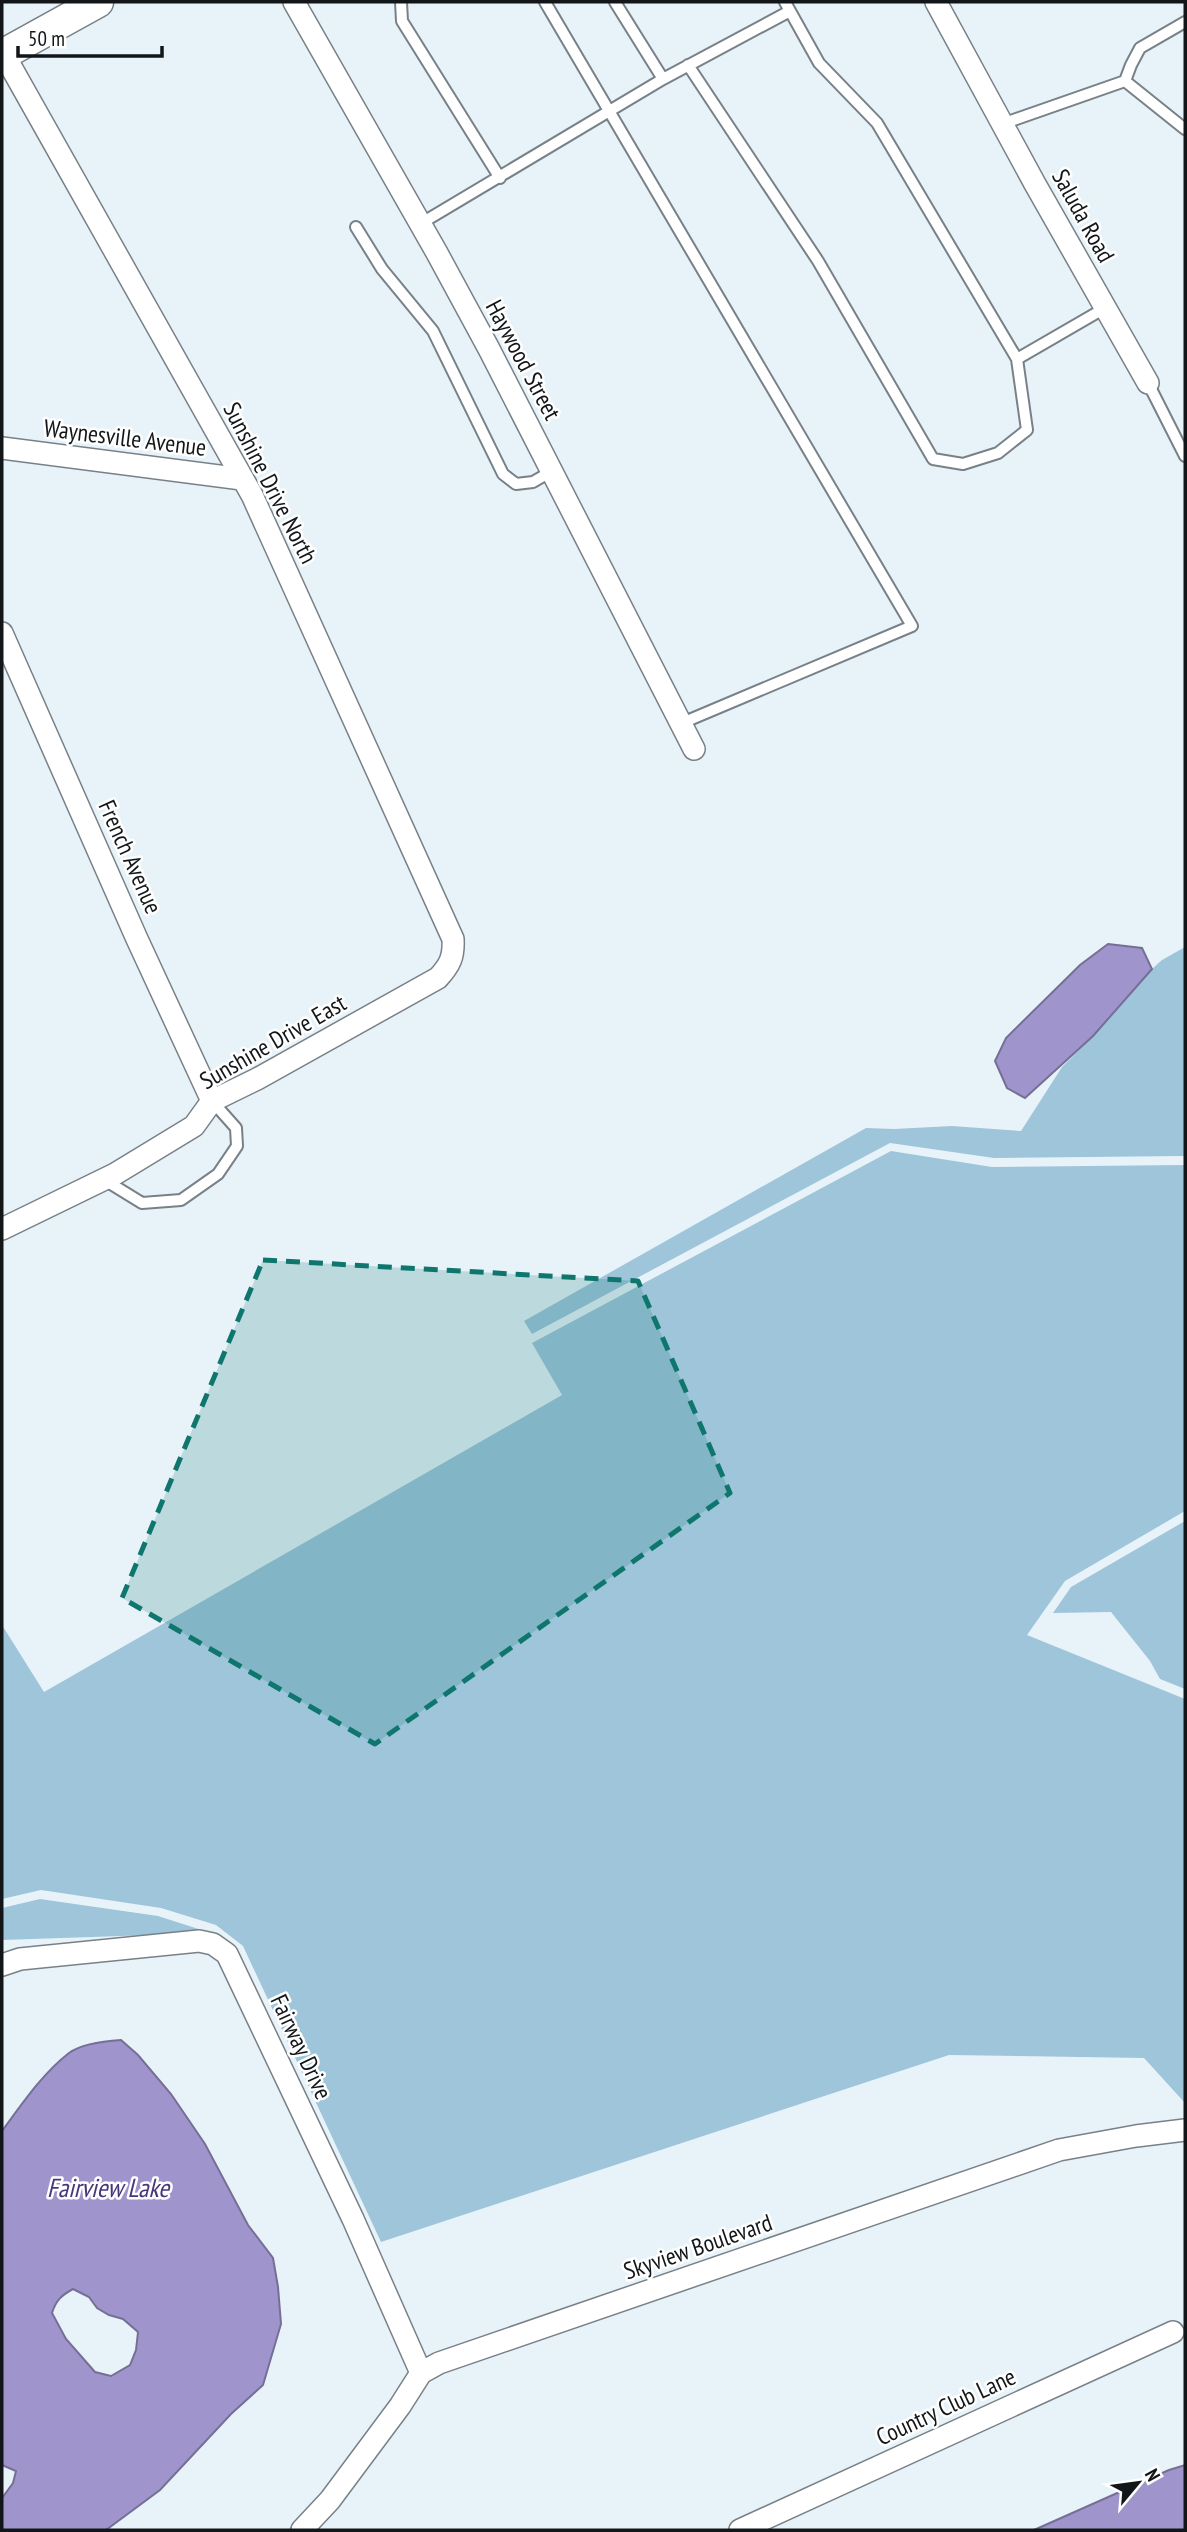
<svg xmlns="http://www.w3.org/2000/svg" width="1187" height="2532" font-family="'PT Sans Narrow',sans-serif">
<rect width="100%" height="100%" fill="#e8f3f9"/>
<path fill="#9fc5db" d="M1185,947V1156L994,1158L890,1143L532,1334L524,1321L866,1128L894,1129L952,1126L1021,1131L1062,1067L1093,1036L1152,969L1162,960Z
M891,1151L992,1167L1185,1165V1511L1065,1581L1027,1635L1185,1699V2103L1144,2058L949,2055L381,2242L243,1946L216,1925L161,1908L41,1890L2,1899V1625L44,1692L562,1395L532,1343Z
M1185,1521V1689L1160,1679L1150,1661L1111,1612L1053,1613L1071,1587Z
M40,1899L158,1916L211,1933L2,1940V1908Z"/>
<path fill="#9f95cc" stroke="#756f96" stroke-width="2" fill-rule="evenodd" d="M1108,944L1142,948L1152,969L1093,1036L1025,1098L1007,1088L995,1061L1006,1038L1080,965Z
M121,2040L138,2055L171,2094L205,2144L248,2225L273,2258L278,2287L281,2324L263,2385L231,2414L160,2490L106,2530H2V2498L13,2483L16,2471L2,2465V2131C22,2104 42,2074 69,2053C83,2043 105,2041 121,2040ZM73,2289L89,2297L97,2308L109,2315L123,2319L138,2332L136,2350L130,2365L111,2376L95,2372L66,2339L52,2313C56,2300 62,2295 73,2289Z
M1185,2465V2530H1034L1169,2470Z"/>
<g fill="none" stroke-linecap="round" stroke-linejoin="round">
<defs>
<path id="service" d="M401,2L402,21L500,178
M545,2L912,626L682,723
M615,2L663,79
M785,2L819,63L877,123L1017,359L1105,308
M688,65L818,261L933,459L963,464L998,453L1027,430L1017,359
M1125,81L1131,65L1140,48L1185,22
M1002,124L1125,81L1185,129
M420,224L663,79L790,11
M356,227L382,269L433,331L503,474L516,484L533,482L552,471
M1148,383L1185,456
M103,1179L142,1203L181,1200L218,1174L237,1146L236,1128L212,1101"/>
<path id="minor" d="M294,2L437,253L489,349L694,749
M936,2L1035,184L1148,383
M2,51L252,495L453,939C454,957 450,965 438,978L257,1079L212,1101L194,1126L115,1174L2,1229
M2,448L242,479
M2,633L137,939L212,1101
M2,1965L20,1959L199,1941L213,1944L227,1954L353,2219L421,2373
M302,2530L330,2500L400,2406L421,2373L439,2363L1059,2150L1136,2136L1185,2130
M740,2530L1173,2332"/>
<path id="secondary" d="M2,55L98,2"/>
</defs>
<use href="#service" stroke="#788187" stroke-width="14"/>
<use href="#minor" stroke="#788187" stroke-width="24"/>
<use href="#secondary" stroke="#788187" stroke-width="33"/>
<use href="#service" stroke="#fff" stroke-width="10"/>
<use href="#minor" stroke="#fff" stroke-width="21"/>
<use href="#secondary" stroke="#fff" stroke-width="30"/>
</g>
<path fill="#0f766e" fill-opacity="0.2" stroke="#0f766e" stroke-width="5" stroke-dasharray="14 9" stroke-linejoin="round" d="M263,1260L638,1281L730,1493L375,1744L122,1598Z"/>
<g text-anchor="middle" stroke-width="5" stroke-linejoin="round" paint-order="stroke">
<g font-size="24" fill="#121618" stroke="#fefefe">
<text transform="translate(1083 216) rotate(61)" y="8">Saluda Road</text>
<text transform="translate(523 360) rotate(62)" y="8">Haywood Street</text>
<text transform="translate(125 438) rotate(7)" y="8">Waynesville Avenue</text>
<text transform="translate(270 483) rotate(63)" y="8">Sunshine Drive North</text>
<text transform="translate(130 857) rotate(66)" y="8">French Avenue</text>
<text transform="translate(273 1042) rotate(-30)" y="8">Sunshine Drive East</text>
<text transform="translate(301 2047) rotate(65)" y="8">Fairway Drive</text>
<text transform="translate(698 2247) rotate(-19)" y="8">Skyview Boulevard</text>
<text transform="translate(946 2407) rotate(-25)" y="8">Country Club Lane</text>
</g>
<g font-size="26" font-style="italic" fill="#49367a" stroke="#fefefe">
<text x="108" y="2197">Fairview Lake</text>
</g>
</g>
<rect width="1187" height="2532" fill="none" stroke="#121618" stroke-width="7"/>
<g transform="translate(1138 2483) rotate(61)" stroke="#fefefe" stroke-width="5" paint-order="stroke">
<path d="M0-5L12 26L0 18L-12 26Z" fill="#121618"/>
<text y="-10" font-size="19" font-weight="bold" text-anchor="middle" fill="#121618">N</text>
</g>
<path d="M18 46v10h144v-10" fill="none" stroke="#121618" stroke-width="3.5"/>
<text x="28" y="46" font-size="21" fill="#121618" stroke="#fefefe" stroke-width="5" paint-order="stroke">50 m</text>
</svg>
